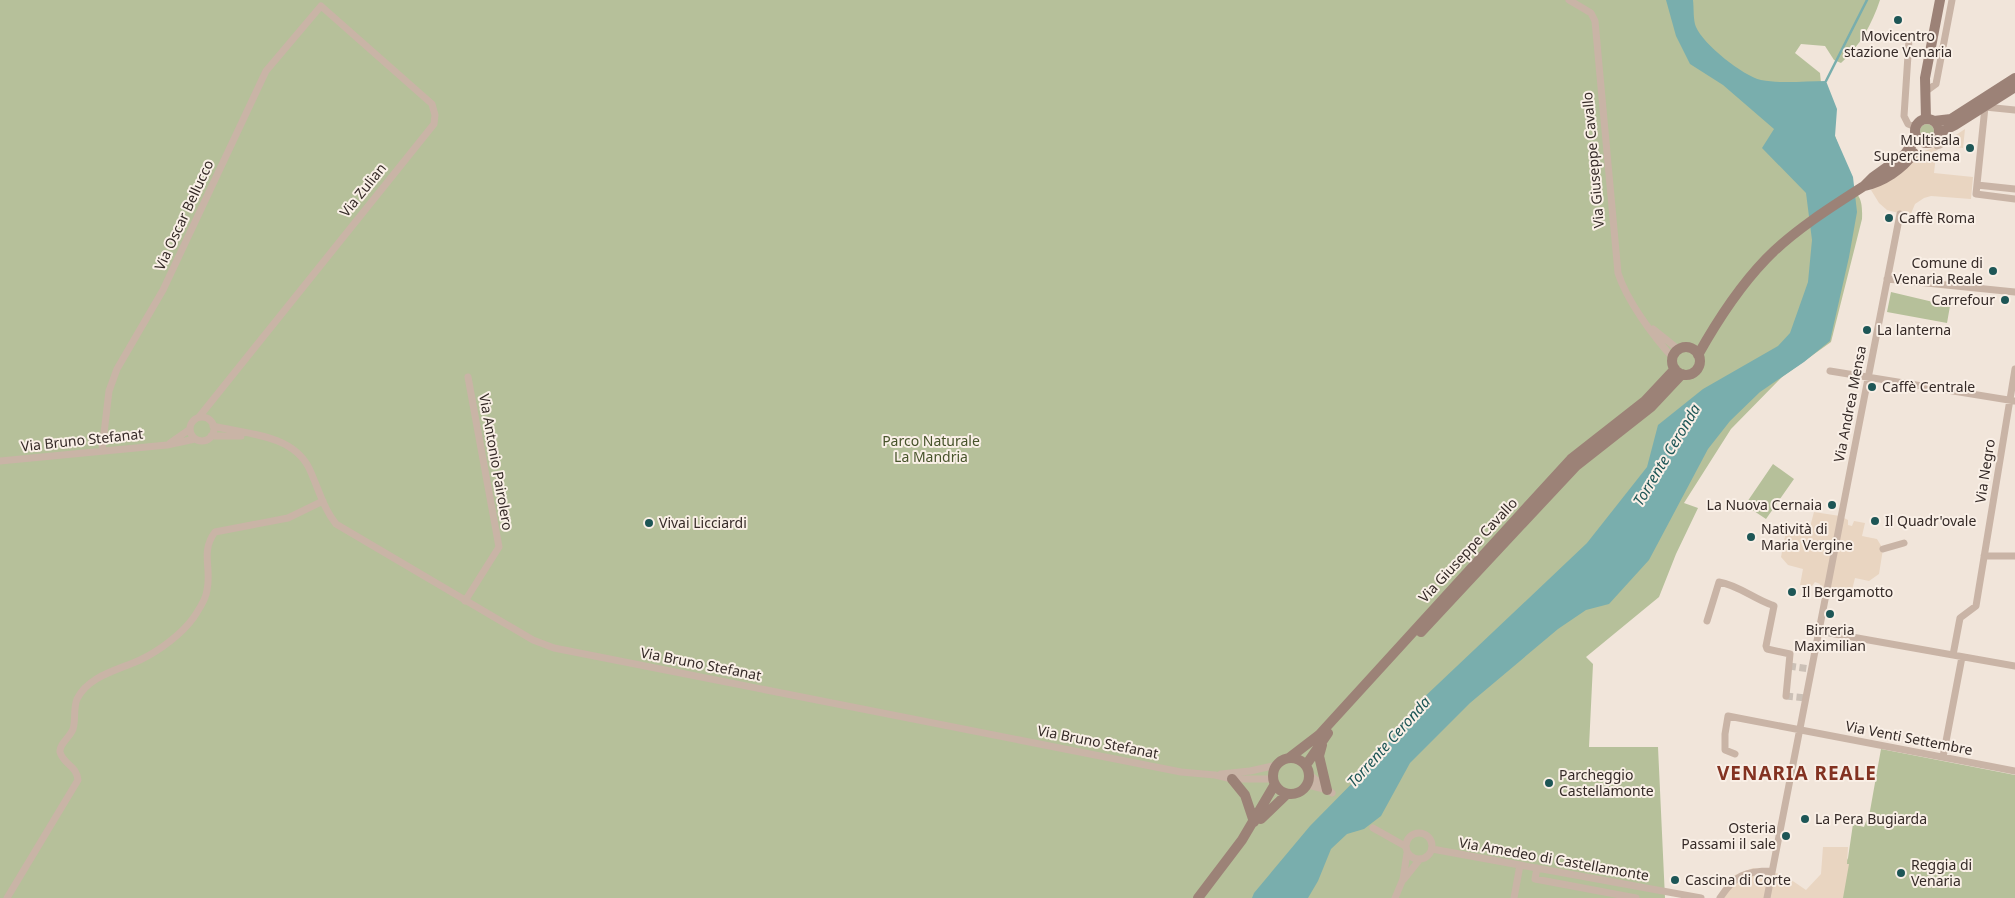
<svg xmlns="http://www.w3.org/2000/svg" width="2015" height="898" font-family="'Noto Sans',sans-serif">
<rect width="100%" height="100%" fill="#f1e5da"/>
<path fill="#b6c09a" d="M0,0H1880C1872,24 1860,46 1841,63L1834,60L1825,46L1801,44L1795,53L1820,73C1823,110 1839,145 1851,180C1858,200 1863,195 1862,219L1831,342L1782,377L1731,429L1684,503L1698,508L1676,554L1659,597L1586,657L1593,664L1589,747H1658L1665,898H0Z
M1920 131a7 7 0 1 1 14 0a7 7 0 1 1-14 0Z
M1891,292L1950,306L1947,323L1887,312Z
M1773,464L1794,479L1766,519L1745,505Z
M1881,749L2015,775V898H1827L1848,858L1853,824L1864,827L1870,811Z"/>
<path fill="#e9d5c1" d="M1965,129L1963,148L1940,145L1959,133Z
M1937,146L1934,173L1973,177L1971,199L1931,196L1924,198L1915,204L1910,216L1887,210L1879,203L1871,190L1913,161L1920,153Z
M1814,512L1840,516L1848,520V525L1852,526L1854,521L1865,523L1862,536L1877,539L1883,549L1879,574L1869,581L1855,578L1851,594L1819,588L1820,584L1815,582L1812,586L1800,585L1803,569L1788,565L1781,557L1786,531L1795,524L1810,527Z
M1823,847H1848L1847,864H1849L1843,898H1719L1727,881L1735,875L1753,868L1784,875L1806,890L1821,874Z"/>
<path fill="#79aead" d="M1666,0H1693C1694,8 1693,20 1696,27C1703,44 1743,76 1761,80C1782,84 1805,81 1826,81L1837,109L1835,136L1853,177L1857,212L1849,257L1830,341L1804,362L1760,392L1730,421L1708,449L1649,560L1609,604L1586,610L1558,629L1470,703L1410,763L1381,816L1364,829L1347,834L1331,849L1318,881L1308,898H1252L1254,893L1310,826L1374,761L1419,702L1587,543L1647,467L1658,425L1703,389L1778,346L1790,333L1808,282L1812,240L1806,193L1762,148L1774,129L1723,85L1690,64L1676,36Z"/>
<g fill="none" stroke-linecap="round" stroke-linejoin="round">
<path stroke="#79aead" stroke-width="2.5" d="M1826,81L1867,0"/>
<path stroke="#cbc0b6" stroke-width="7" stroke-dasharray="7 3.5" stroke-linecap="butt" d="M1818,631L1835,634
M1789,666L1810,669
M1786,696L1805,698"/>
<path stroke="#c9b4a6" stroke-width="7" d="M1569,0L1591,13L1595,21L1618,273C1627,301 1653,336 1673,358
M1909,40L1904,116L1908,124L1916,127
M1925,92L1936,84L1952,0
M2015,110L1985,107L1976,194L2015,199
M1937,146L1940,145
M1977,185L2015,189
M1887,279L2015,292
M1653,329L1678,349
M1830,371L2015,401
M190 429a12 12 0 1 1 24 0a12 12 0 1 1-24 0Z
M213,426C246,434 292,434 309,468C318,487 323,508 336,524L533,640L554,648L1181,772L1215,775L1232,779H1273
M211,436H241
M170,443L190,429
M102,450L109,391L117,369L163,290L266,71L321,6L432,104L435,115L434,124L199,417
M0,461L167,445L195,439
M1883,549L1904,543
M1984,556H2015
M465,601L499,547L468,377
M1707,621L1719,582C1738,585 1754,599 1772,605L1774,606L1766,646L1767,649L1790,654L1786,696
M1835,634L2015,666
M1953,655L1960,618L1976,606L2015,369
M1735,754L1725,750V734L1728,716L2015,771
M1943,757L1962,657
M1221,774L1250,771L1277,765
M1310,775L1332,793
M1308,785L1324,789
M1373,828L1405,846
M1406 846a13 13 0 1 1 26 0a13 13 0 1 1-26 0Z
M1432,849L1701,898
M1537,868L1535,879L1636,898
M1404,879L1420,859
M7,898L78,780C77,766 63,764 60,752C59,744 71,736 73,729C76,720 73,709 77,699C88,676 118,670 140,660C159,651 182,634 194,617C199,609 206,600 207,590C212,568 200,552 215,532L288,518L323,501
M1395,898L1403,879L1407,853
M1514,898L1520,865
M1720,898C1735,875 1745,871 1772,871
M1767,898L1900,214"/>
<path stroke="#9c8277" stroke-width="10" d="M1926,119L1925,78L1940,0
M1915 131a12 12 0 1 1 24 0a12 12 0 1 1-24 0Z
M1934,121L1951,119L2015,78
M1939,133L1955,125L2015,87
M1864,186C1883,182 1903,169 1914,153
M1672 361a14 14 0 1 1 28 0a14 14 0 1 1-28 0Z
M1698,355C1717,321 1739,287 1766,259C1793,231 1831,207 1864,186L1873,177L1905,154L1917,137
M1421,632L1576,466L1651,407L1682,374
M1322,745L1319,756L1327,790
M1273 776a18 18 0 1 1 36 0a18 18 0 1 1-36 0Z
M1289,758L1319,735L1571,459L1645,401L1675,369
M1306,765L1328,733
M1232,779L1245,795L1254,822
M1261,819L1287,794
M1198,898L1242,840L1275,784"/>
</g>
<g fill="#1d5656" stroke="#f9efe6" stroke-width="2">
<circle cx="1898" cy="20" r="5"/>
<circle cx="1970" cy="148" r="5"/>
<circle cx="1889" cy="218" r="5"/>
<circle cx="1993" cy="271" r="5"/>
<circle cx="2005" cy="300" r="5"/>
<circle cx="1867" cy="330" r="5"/>
<circle cx="1872" cy="387" r="5"/>
<circle cx="1832" cy="505" r="5"/>
<circle cx="1875" cy="521" r="5"/>
<circle cx="649" cy="523" r="5"/>
<circle cx="1751" cy="537" r="5"/>
<circle cx="1792" cy="592" r="5"/>
<circle cx="1830" cy="614" r="5"/>
<circle cx="1549" cy="783" r="5"/>
<circle cx="1805" cy="819" r="5"/>
<circle cx="1786" cy="836" r="5"/>
<circle cx="1901" cy="873" r="5"/>
<circle cx="1675" cy="880" r="5"/>
</g>
<g text-anchor="middle" stroke-width="4" stroke-linejoin="round" paint-order="stroke">
<g font-size="14" fill="#352a27" stroke="#f9efe6" text-anchor="start">
<text x="1898" y="41" text-anchor="middle">Movicentro<tspan x="1898" dy="16">stazione Venaria</tspan></text>
<text x="1960" y="145" text-anchor="end">Multisala<tspan x="1960" dy="16">Supercinema</tspan></text>
<text x="1899" y="223">Caffè Roma</text>
<text x="1983" y="268" text-anchor="end">Comune di<tspan x="1983" dy="16">Venaria Reale</tspan></text>
<text x="1995" y="305" text-anchor="end">Carrefour</text>
<text x="1877" y="335">La lanterna</text>
<text x="1882" y="392">Caffè Centrale</text>
<text x="1822" y="510" text-anchor="end">La Nuova Cernaia</text>
<text x="1885" y="526">Il Quadr'ovale</text>
<text x="659" y="528">Vivai Licciardi</text>
<text x="1761" y="534">Natività di<tspan x="1761" dy="16">Maria Vergine</tspan></text>
<text x="1802" y="597">Il Bergamotto</text>
<text x="1830" y="635" text-anchor="middle">Birreria<tspan x="1830" dy="16">Maximilian</tspan></text>
<text x="1559" y="780">Parcheggio<tspan x="1559" dy="16">Castellamonte</tspan></text>
<text x="1815" y="824">La Pera Bugiarda</text>
<text x="1776" y="833" text-anchor="end">Osteria<tspan x="1776" dy="16">Passami il sale</tspan></text>
<text x="1911" y="870">Reggia di<tspan x="1911" dy="16">Venaria</tspan></text>
<text x="1685" y="885">Cascina di Corte</text>
</g>
<g font-size="14" fill="#352a27" stroke="#f9efe6">
<text transform="translate(1593 160) rotate(-95)" y="5">Via Giuseppe Cavallo</text>
<text transform="translate(363 190) rotate(-51)" y="5">Via Zulian</text>
<text transform="translate(184 215) rotate(-65)" y="5">Via Oscar Bellucco</text>
<text transform="translate(1850 404) rotate(-79)" y="5">Via Andrea Mensa</text>
<text transform="translate(82 440) rotate(-6)" y="5">Via Bruno Stefanat</text>
<text transform="translate(496 462) rotate(80)" y="5">Via Antonio Pairolero</text>
<text transform="translate(1985 471) rotate(-81)" y="5">Via Negro</text>
<text transform="translate(1468 550) rotate(-47)" y="5">Via Giuseppe Cavallo</text>
<text transform="translate(701 664) rotate(11)" y="5">Via Bruno Stefanat</text>
<text transform="translate(1909 738) rotate(11)" y="5">Via Venti Settembre</text>
<text transform="translate(1098 742) rotate(11)" y="5">Via Bruno Stefanat</text>
<text transform="translate(1554 859) rotate(10)" y="5">Via Amedeo di Castellamonte</text>
</g>
<g font-size="14" fill="#47532b" stroke="#f9efe6">
<text x="931" y="446">Parco Naturale<tspan x="931" dy="16">La Mandria</tspan></text>
</g>
<g font-size="15" font-style="italic" fill="#1d5656" stroke="#f9efe6">
<text transform="translate(1667 455) rotate(-59)" y="5">Torrente Ceronda</text>
<text transform="translate(1389 742) rotate(-48)" y="5">Torrente Ceronda</text>
</g>
<g font-size="19" font-weight="bold" letter-spacing="1" fill="#833221" stroke="#f9efe6">
<text x="1797" y="780">VENARIA REALE</text>
</g>
</g>
</svg>
